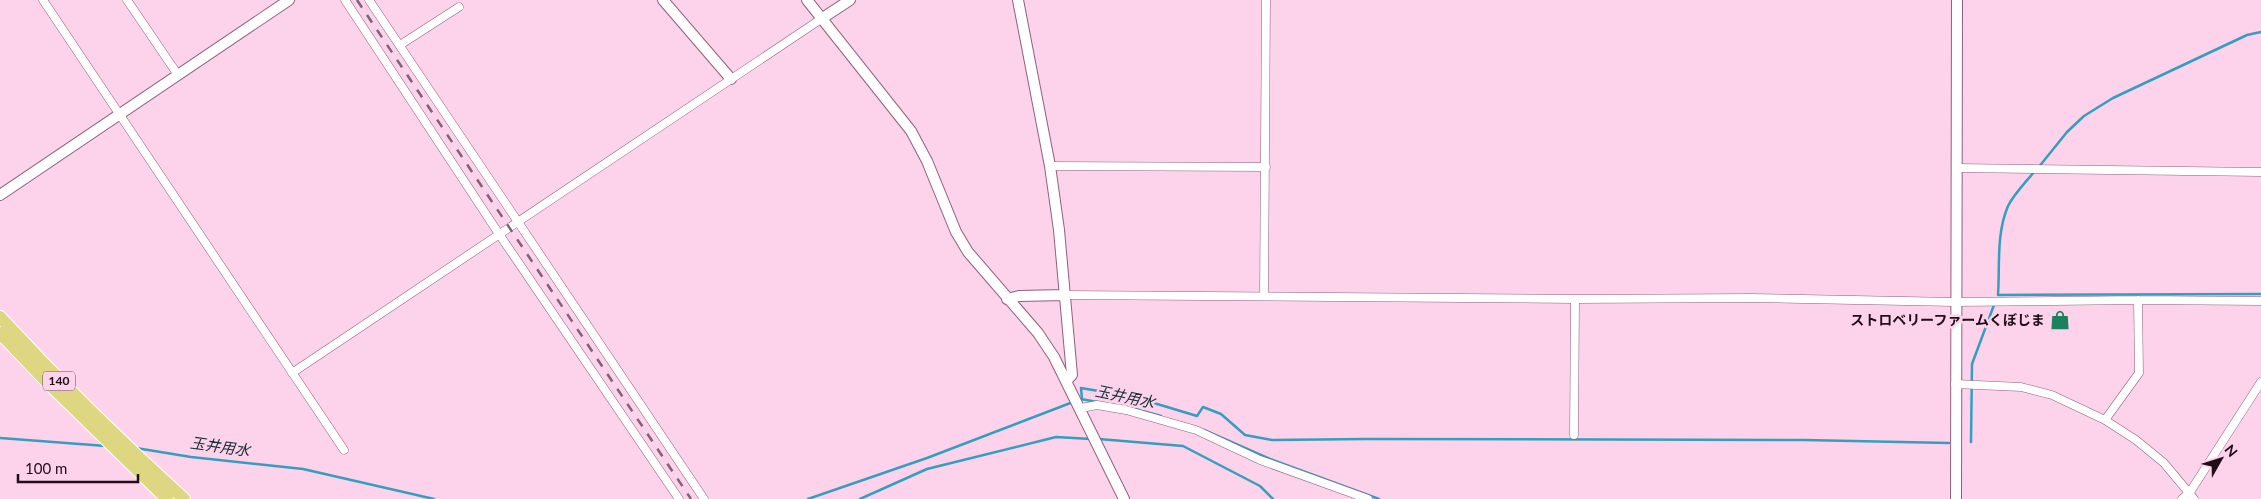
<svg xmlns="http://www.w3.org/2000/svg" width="2261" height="499" font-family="Lato,'Noto Sans JP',sans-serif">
<rect width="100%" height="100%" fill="#fdd2eb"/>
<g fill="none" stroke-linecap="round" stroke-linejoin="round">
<path stroke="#359ebf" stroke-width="2.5" d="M2038,168L2067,132L2084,116L2113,98L2247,35L2261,32
M1998,295C2000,266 1996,234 2008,206C2014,194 2025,183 2034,172
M1998,295L2261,294
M1081,399L1097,402
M1082,399L1081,388L1134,397L1197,416L1203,407L1221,414L1245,435L1272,440L1366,439L1804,440L1949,443
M1132,408L1161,416
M1204,430L1270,459L1379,499
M0,438L106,446
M1099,439L1183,446L1260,486L1273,499
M1971,442L1972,364L1994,305
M136,448L191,457L303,469L434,499
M808,499L927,458L1073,402
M860,499L927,469L1056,437L1091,439"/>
<defs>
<path id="minor" d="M43,0L344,450
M127,0L178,75
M345,0L499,234L679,499
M369,0L704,499
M400,45L459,7
M1050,166L1266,167
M1957,168L2261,172
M1065,295L1575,299L1752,298L1955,302L2138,300L2261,301
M1264,296L1266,0
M292,373L821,19
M1955,384L2021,387L2052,395L2105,420L2136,440L2164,463L2194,499
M1081,408L1097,405L1126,410L1196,430L1260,460L1368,499
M2105,420L2139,373L2138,300
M1574,435L1575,299
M2182,499L2190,492L2261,382"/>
<path id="tertiary" d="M663,0L731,79
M807,0L911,131L927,161L956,232L968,252L1038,333L1054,357L1124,499
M1018,0L1050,166L1059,230L1072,375L1067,380
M821,19L850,0
M0,195L289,0
M1007,299L1019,296L1065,295
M1956,499L1957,0"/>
<path id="trunk" d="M0,317C59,381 120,441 184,499
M0,333L45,380L167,499"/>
</defs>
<use href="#minor" stroke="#8f607c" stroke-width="9"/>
<use href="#tertiary" stroke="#8f607c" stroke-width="12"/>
<use href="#trunk" stroke="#fff" stroke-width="14"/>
<use href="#minor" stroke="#fff" stroke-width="8"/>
<use href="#tertiary" stroke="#fff" stroke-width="10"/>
<use href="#trunk" stroke="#ded680" stroke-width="12"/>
<path stroke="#7f6273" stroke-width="2.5" stroke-dasharray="9 9" stroke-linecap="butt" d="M357,0L691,499"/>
</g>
<defs>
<symbol id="shop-bare" viewBox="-9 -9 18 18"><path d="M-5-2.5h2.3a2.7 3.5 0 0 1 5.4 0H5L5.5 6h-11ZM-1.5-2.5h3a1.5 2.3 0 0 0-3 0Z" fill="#1b825d" stroke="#fdd2eb" stroke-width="2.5" paint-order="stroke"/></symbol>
</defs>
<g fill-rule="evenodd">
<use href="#shop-bare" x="2046" y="306" width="28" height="28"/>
</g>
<g text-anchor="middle" stroke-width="5" stroke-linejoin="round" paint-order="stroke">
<rect fill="#fdd2eb" stroke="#624857" stroke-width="1" x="43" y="371.5" width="32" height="19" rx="4"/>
<g font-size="12" font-weight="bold" fill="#1f0d18">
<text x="59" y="385">140</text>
</g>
<g font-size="14" font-weight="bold" fill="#1f0d18" stroke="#fdd2eb" text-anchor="end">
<text x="2045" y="325">ストロベリーファームくぼじま</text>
</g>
<g font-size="15" font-style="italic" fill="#162d35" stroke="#fdd2eb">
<text transform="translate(1125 397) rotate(12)" y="5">玉井用水</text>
<text transform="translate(220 447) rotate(8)" y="5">玉井用水</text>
</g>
</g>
<g transform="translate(2221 459) rotate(51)" stroke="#fdd2eb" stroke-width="4" paint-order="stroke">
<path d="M0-4L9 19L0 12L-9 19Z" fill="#1f0d18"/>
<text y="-8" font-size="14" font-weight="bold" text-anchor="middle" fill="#1f0d18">N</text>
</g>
<path d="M18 474v8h120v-8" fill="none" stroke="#1f0d18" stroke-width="2.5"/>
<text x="25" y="474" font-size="15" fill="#1f0d18" stroke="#fdd2eb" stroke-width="4" paint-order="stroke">100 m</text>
</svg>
